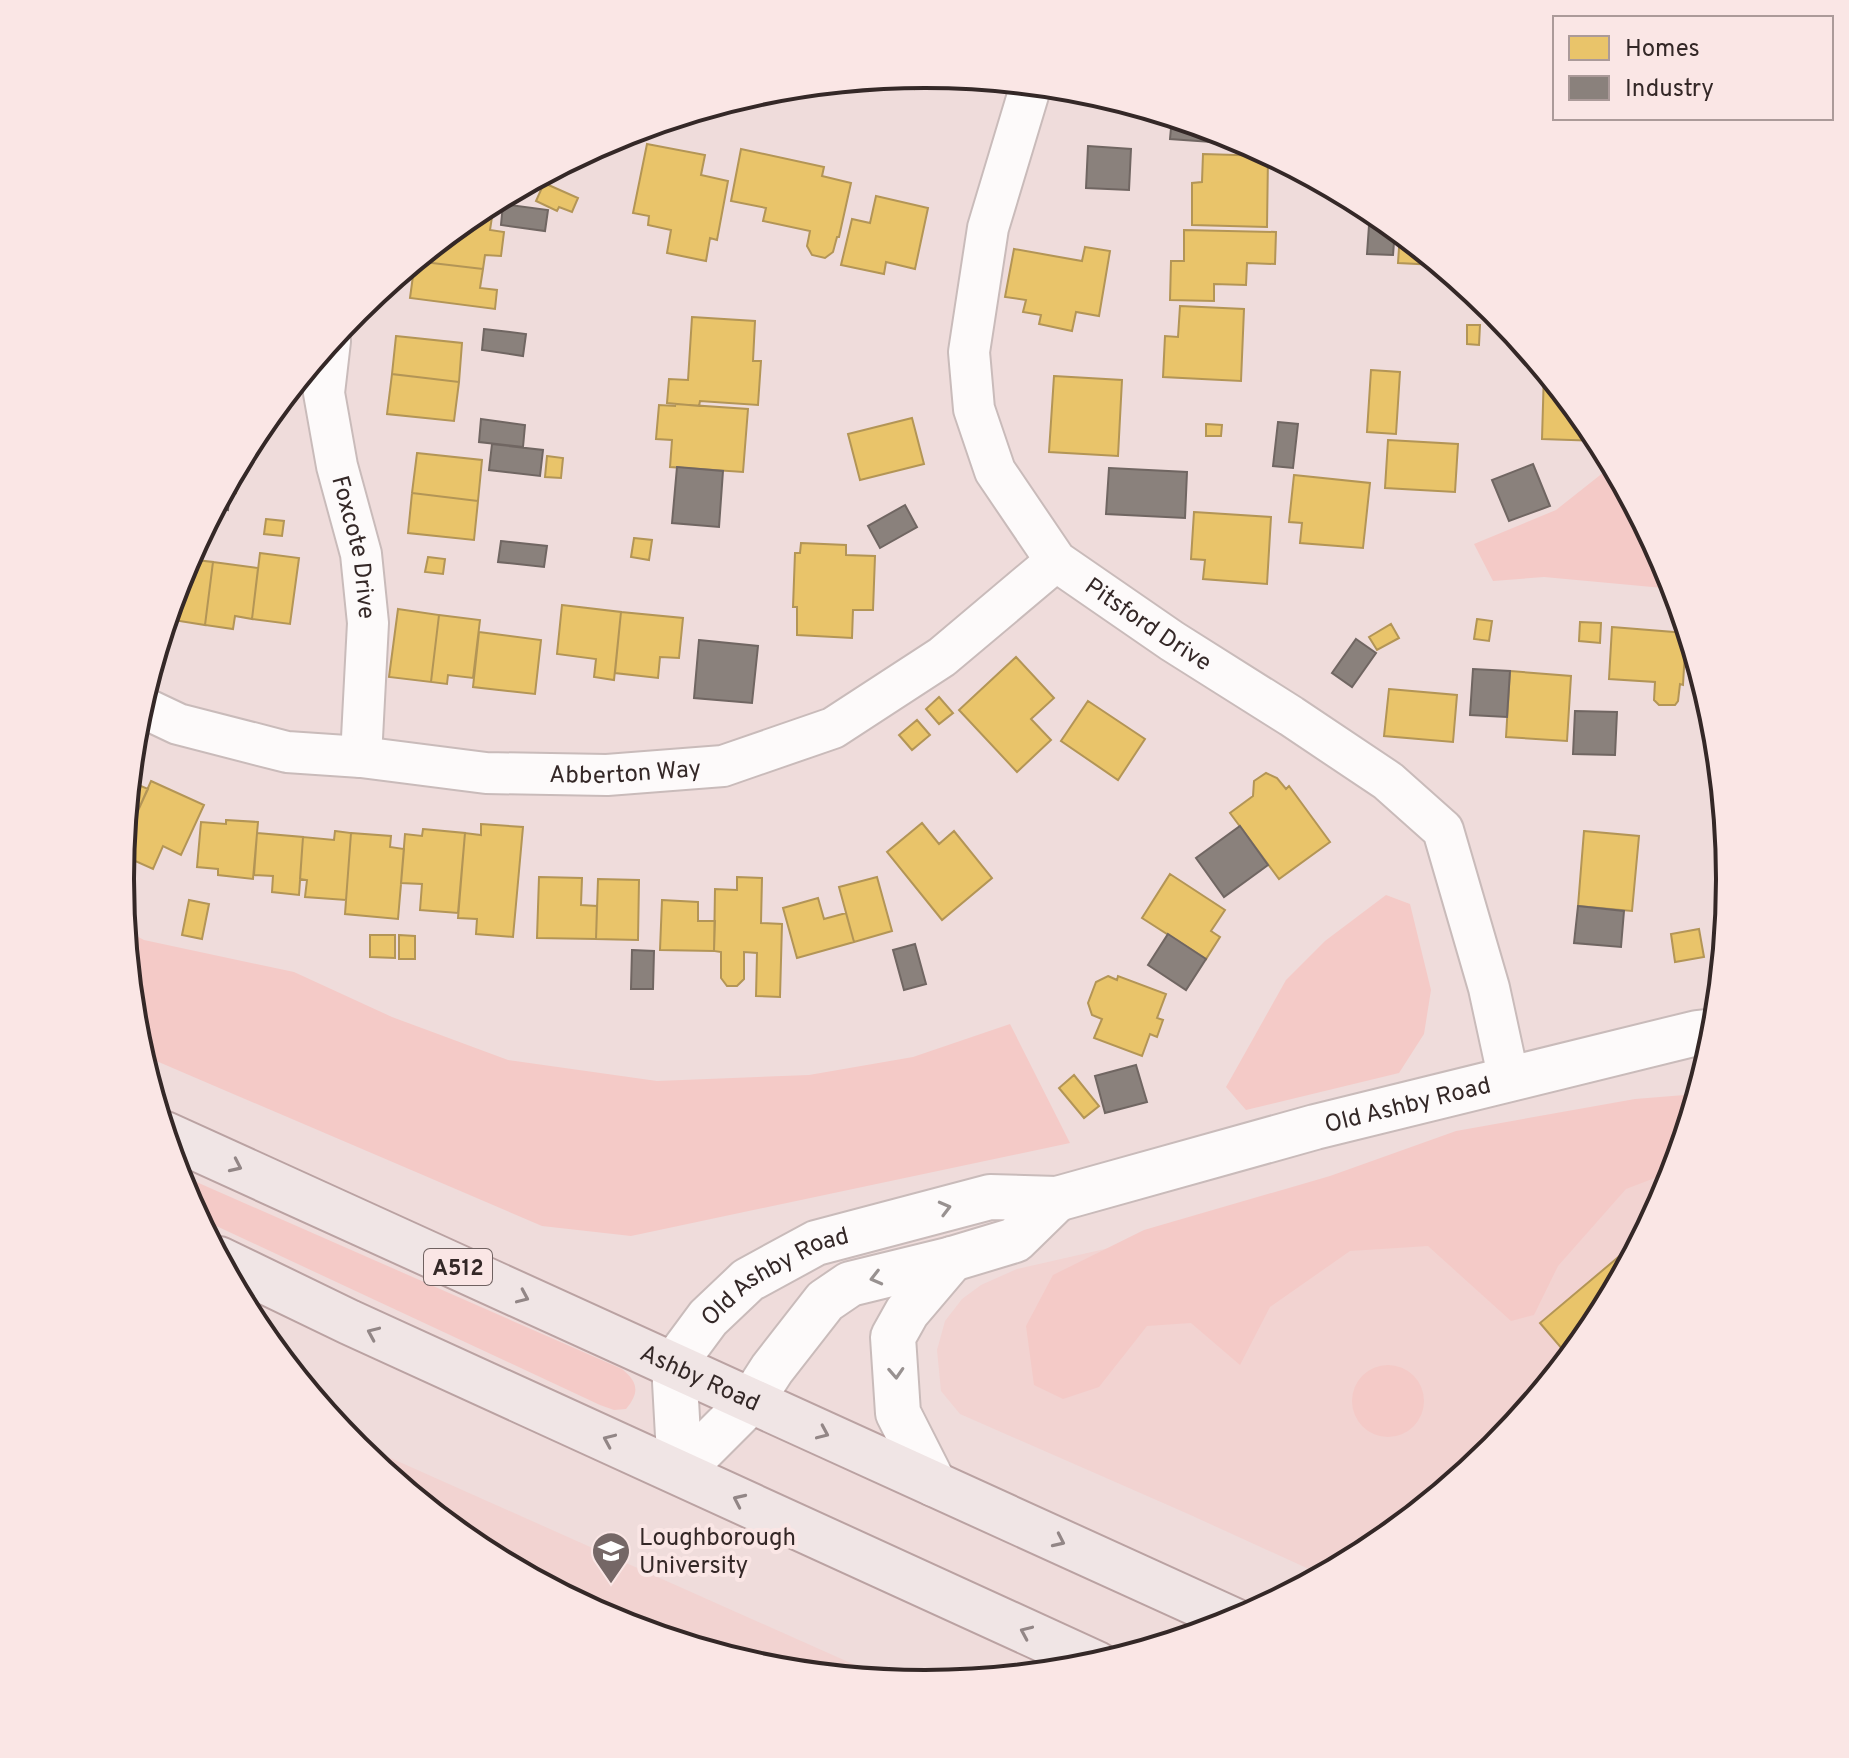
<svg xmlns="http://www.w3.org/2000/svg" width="1849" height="1758" font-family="Overpass,sans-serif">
<rect width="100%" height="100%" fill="#efdcdb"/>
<path fill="#f2d3d1" d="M1690,1116L1668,1187L1594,1327L1493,1449L1371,1549L1322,1575L1186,1513L960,1414L941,1391L937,1350L945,1321L962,1299L981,1285L1017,1269Z
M348,1439L891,1681L767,1668L616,1623L477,1548L355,1448Z"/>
<path fill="#f4cac7" d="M1605,453L1668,571L1674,589L1544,577L1493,581L1474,544L1556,510L1604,472Z
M1386,895L1410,904L1431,990L1424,1034L1399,1073L1246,1110L1226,1087L1286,980L1325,941Z
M125,930L144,940L294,972L392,1017L508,1060L657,1081L809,1075L913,1057L1010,1024L1070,1143L631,1236L542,1226L140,1054L135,1036Z
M1697,1094L1673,1171L1626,1189L1558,1266L1534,1315L1511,1321L1428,1246L1350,1251L1270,1307L1240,1365L1191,1323L1147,1326L1099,1387L1063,1399L1034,1385L1026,1326L1053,1275L1144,1230L1330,1176L1456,1131L1635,1099Z
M176,1173L622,1369C638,1382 640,1392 626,1409L614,1410L600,1405L197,1217L181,1187Z
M1352 1401a36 36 0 1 1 72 0a36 36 0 1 1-72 0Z"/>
<path fill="#e9c46a" stroke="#b39556" stroke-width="2" d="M919,75L914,89L879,78Z
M647,144L705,155L701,175L728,181L717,240L710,238L706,261L667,253L671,230L648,225L649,216L633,213Z
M741,149L824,167L822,176L851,183L839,237H837L833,252L825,258L812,255L807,246L810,231L763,221L766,208L731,201Z
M1203,154L1268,156L1267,227L1192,225V183L1202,182Z
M544,183L578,198L572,212L559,207L557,211L536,201Z
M876,196L928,208L915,269L886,262L884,274L841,265L852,219L870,223Z
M471,215L492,217L490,230L504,232L501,256L485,255L483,269L415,261Z
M1184,230L1276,232L1275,264L1247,263L1246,285L1214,284V301L1170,300L1171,261H1184Z
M1400,233L1439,265L1398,263Z
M1085,247L1110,251L1099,316L1076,312L1072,331L1039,324L1041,315L1023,312L1026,300L1005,297L1014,249L1082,261Z
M415,261L483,269L480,288L497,290L495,309L410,298Z
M1180,306L1244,309L1241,381L1163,377L1165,336L1178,337Z
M692,317L755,321L753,361H761L758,405L700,401L699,406L667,403L669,379L688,380Z
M1467,325H1480L1479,345L1467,344Z
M396,336L462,343L459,382L392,374Z
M1371,370L1400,372L1396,434L1367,432Z
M1544,371L1594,432L1599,441L1542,439Z
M392,374L459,382L454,421L387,414Z
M1054,376L1122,380L1118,456L1049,452Z
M675,404L748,409L743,472L670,467L672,440L656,439L659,405L675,406Z
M912,418L924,464L860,480L848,434Z
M1206,424L1222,425L1221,436H1206Z
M1388,440L1458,444L1455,492L1385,488Z
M417,453L482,460L478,501L412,493Z
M242,456L236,493L224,491Z
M547,456L563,458L561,478L545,477Z
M1294,475L1370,483L1363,548L1300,543L1302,523L1289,522Z
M412,493L478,501L474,540L408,533Z
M1194,512L1271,517L1267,584L1203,579L1205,560L1191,559Z
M266,519L284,521L282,536L264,534Z
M634,538L652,540L649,560L631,557Z
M801,543L846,545V555L875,556L873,610H853L852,638L797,635V607H793L795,553H800Z
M260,553L299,558L290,624L252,619Z
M428,557L445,559L443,574L425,572Z
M187,559L213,562L205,625L173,620L175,607L170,606L181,571Z
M213,562L258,568L252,619L235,616L233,629L205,625Z
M562,605L621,612L614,680L594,677L596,659L557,654Z
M398,609L439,615L431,682L389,677Z
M621,612L683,618L679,658L660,657L658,678L615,673Z
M439,615L480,620L473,678L448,675L447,684L431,682Z
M1477,619L1492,621L1489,641L1474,639Z
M1580,622L1601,623L1600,643L1579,641Z
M1391,624L1399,638L1377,650L1369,637Z
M1612,627L1686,633L1683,685L1680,684L1678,701L1675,705H1659L1654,700L1655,682L1609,679Z
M479,632L541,640L535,694L473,687Z
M1016,657L1054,698L1031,719L1051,740L1017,772L959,710Z
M1510,671L1571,676L1567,741L1506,737Z
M1389,689L1457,695L1453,742L1384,736Z
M939,697L953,713L939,724L926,709Z
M1088,701L1145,739L1118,780L1061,741Z
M917,720L930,735L912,750L899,735Z
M1266,773L1277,778L1286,789L1289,786L1330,842L1279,879L1230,813L1253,796L1254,781Z
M129,781L148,789L124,841H123Z
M151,781L204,805L181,855L163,846L153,869L124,856L134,833L129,831Z
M226,820L258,822L253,879L218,875V869L197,867L201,822L226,824Z
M922,823L939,844L954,831L992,878L942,920L887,852Z
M481,824L523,827L513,937L476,934L477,919L458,918L465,833L481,835Z
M423,829L465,833L458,913L420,910L422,884L401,883L405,834L422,836Z
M335,831L351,833L346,900L305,897L307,880L300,879L303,837L334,840Z
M1584,831L1639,836L1632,911L1578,906Z
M257,833L303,837L299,895L272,892L273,876L254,875Z
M351,833L391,836L390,847L404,849L398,919L345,914Z
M1170,874L1225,910L1211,931L1220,937L1206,959L1142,918Z
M539,877L582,878L581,905L597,906L596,939L537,938Z
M737,877L762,878L761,923L782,924L780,997L756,996L757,953L744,952V979L737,986H727L721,978V952L714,951L715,889L737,890Z
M877,877L892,931L854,942L839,887Z
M598,879L639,880L638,940L596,939Z
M818,898L824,919L846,913L854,942L797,958L783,908Z
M189,900L209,904L202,939L182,935Z
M662,900L698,902V921H715L714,951L660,950Z
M1699,929L1704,957L1675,962L1671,934Z
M370,935H395V958L370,957Z
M399,935L415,936V959H399Z
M1108,976L1117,980L1118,976L1166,994L1157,1018L1163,1020L1157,1037L1150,1034L1142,1056L1094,1038L1102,1019L1092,1015L1088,1003L1096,982Z
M1074,1075L1099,1106L1084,1118L1059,1088Z
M1641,1238L1594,1327L1569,1357L1540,1323Z"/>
<path fill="#8a817c" stroke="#706662" stroke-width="2" d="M1172,117L1212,129L1211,142L1170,139Z
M1088,146L1131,149L1129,190L1086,188Z
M503,204L548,210L545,231L501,225Z
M1370,211H1374L1395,229L1393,255L1367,254Z
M484,329L526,334L523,356L482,350Z
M481,419L525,425L523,447L479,442Z
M1278,422L1298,424L1293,468L1273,466Z
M492,444L543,450L540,476L489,470Z
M1533,464L1550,506L1509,521L1492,480Z
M677,467L723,471L719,527L672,523Z
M1109,468L1187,472L1185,518L1106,514Z
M224,491L230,492L228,510L214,508Z
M905,505L917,527L880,548L868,526Z
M501,541L547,546L544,567L498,562Z
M1356,639L1376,653L1352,687L1332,673Z
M699,640L758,646L752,703L694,698Z
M1473,669L1510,671L1507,717L1470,715Z
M1575,711L1617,712L1615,755L1573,754Z
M1721,797L1725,839L1720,838Z
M1240,826L1268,865L1224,897L1196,858Z
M1578,906L1624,911L1621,947L1574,943Z
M1168,934L1206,959L1186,990L1148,965Z
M915,944L926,984L904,990L893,950Z
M632,950L654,951L653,989H631Z
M1136,1065L1147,1102L1105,1113L1095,1076Z"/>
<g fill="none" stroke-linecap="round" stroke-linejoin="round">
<defs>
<g id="street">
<path id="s1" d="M1031,85L988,228L969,352L974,409L995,471L1056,561L1172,641L1291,716L1388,781L1443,830L1489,988L1509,1080"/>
<path id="s2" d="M330,341L324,393L337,466L361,554L368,623L361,757"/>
<path id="s3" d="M140,706L178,724L287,752L361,757L486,773L607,775L723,766L833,728L942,657L1056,561"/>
</g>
<g id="secondary">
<path id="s4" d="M680,1472L674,1364L708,1318L748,1280L816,1243L990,1197L1057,1199L1315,1127L1697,1033L1715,1031"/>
<path d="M680,1472L752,1400L772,1369L825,1301L850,1284L952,1259L1015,1240L1057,1199"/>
<path d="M934,1484L898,1413L893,1337L907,1312L952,1259"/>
</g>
<g id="primary">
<path id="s5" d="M165,1134L1235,1621"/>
<path d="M219,1259L349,1322L1097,1664"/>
</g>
</defs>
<use href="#street" stroke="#c9bbba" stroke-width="44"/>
<use href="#secondary" stroke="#c9bbba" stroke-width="48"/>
<use href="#primary" stroke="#baa2a2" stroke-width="48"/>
<use href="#street" stroke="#fdfafa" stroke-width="40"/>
<use href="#secondary" stroke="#fdfafa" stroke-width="44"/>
<use href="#primary" stroke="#f0e5e5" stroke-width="44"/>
</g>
<defs><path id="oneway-chevron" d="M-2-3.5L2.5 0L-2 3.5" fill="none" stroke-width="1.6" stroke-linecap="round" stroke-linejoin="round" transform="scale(2)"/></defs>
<g stroke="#928686">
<use href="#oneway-chevron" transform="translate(236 1166) rotate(25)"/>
<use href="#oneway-chevron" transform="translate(523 1297) rotate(24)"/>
<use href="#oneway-chevron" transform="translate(373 1333) rotate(-156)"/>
<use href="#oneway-chevron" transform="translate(823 1433) rotate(24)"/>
<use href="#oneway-chevron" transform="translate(609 1440) rotate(-156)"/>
<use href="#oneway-chevron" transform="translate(739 1500) rotate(-155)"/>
<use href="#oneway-chevron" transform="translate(1059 1541) rotate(25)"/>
<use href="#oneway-chevron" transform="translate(1026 1632) rotate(-156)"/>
</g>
<g stroke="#989190">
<use href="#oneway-chevron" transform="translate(945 1208) rotate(-15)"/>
<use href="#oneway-chevron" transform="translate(876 1278) rotate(166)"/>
<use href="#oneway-chevron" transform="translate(896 1373) rotate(87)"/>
</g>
<defs>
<symbol id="university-pin" viewBox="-11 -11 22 30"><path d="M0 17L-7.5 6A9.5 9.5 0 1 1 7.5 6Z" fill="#756766" stroke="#fae6e5"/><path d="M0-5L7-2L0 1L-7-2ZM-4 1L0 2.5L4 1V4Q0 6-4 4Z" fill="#fff"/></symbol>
</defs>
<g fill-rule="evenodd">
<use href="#university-pin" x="589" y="1529" width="44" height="60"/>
</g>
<g text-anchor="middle" stroke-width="8" stroke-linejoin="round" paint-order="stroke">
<rect fill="#fae6e5" stroke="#6f6160" stroke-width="2" x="424" y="1249" width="68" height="36" rx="6"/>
<g font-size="22" font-weight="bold" fill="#342827">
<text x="458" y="1275">A512</text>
</g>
<g font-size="24" fill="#342827" stroke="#fae6e5">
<text dy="8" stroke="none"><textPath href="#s2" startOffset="210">Foxcote Drive</textPath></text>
<text dy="8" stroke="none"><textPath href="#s1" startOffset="618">Pitsford Drive</textPath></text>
<text dy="8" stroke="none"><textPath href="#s3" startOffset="494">Abberton Way</textPath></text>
<text dy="8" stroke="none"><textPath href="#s4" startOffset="908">Old Ashby Road</textPath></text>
<text dy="8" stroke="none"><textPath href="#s4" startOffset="246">Old Ashby Road</textPath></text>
<text dy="8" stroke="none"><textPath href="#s5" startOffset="588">Ashby Road</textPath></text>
</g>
<g font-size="24" fill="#342827" stroke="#fae6e5" text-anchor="start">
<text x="639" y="1545">Loughborough<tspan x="639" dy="28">University</tspan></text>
</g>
</g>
<path d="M0 0H1849V1758H0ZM134 879a791 791 0 1 1 1582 0a791 791 0 1 1-1582 0Z" fill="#fae6e5" fill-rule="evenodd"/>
<path fill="none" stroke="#342827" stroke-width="4" d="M134 879a791 791 0 1 1 1582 0a791 791 0 1 1-1582 0Z"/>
<rect x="1553" y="16" width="280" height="104" fill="#fae6e5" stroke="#ab9a99" stroke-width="2"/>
<rect x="1569" y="36" width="40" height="24" fill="#e9c46a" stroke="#ab9a99" stroke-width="2"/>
<text x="1625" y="56" font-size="24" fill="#342827">Homes</text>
<rect x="1569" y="76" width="40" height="24" fill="#8a817c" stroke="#ab9a99" stroke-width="2"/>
<text x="1625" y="96" font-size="24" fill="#342827">Industry</text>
</svg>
